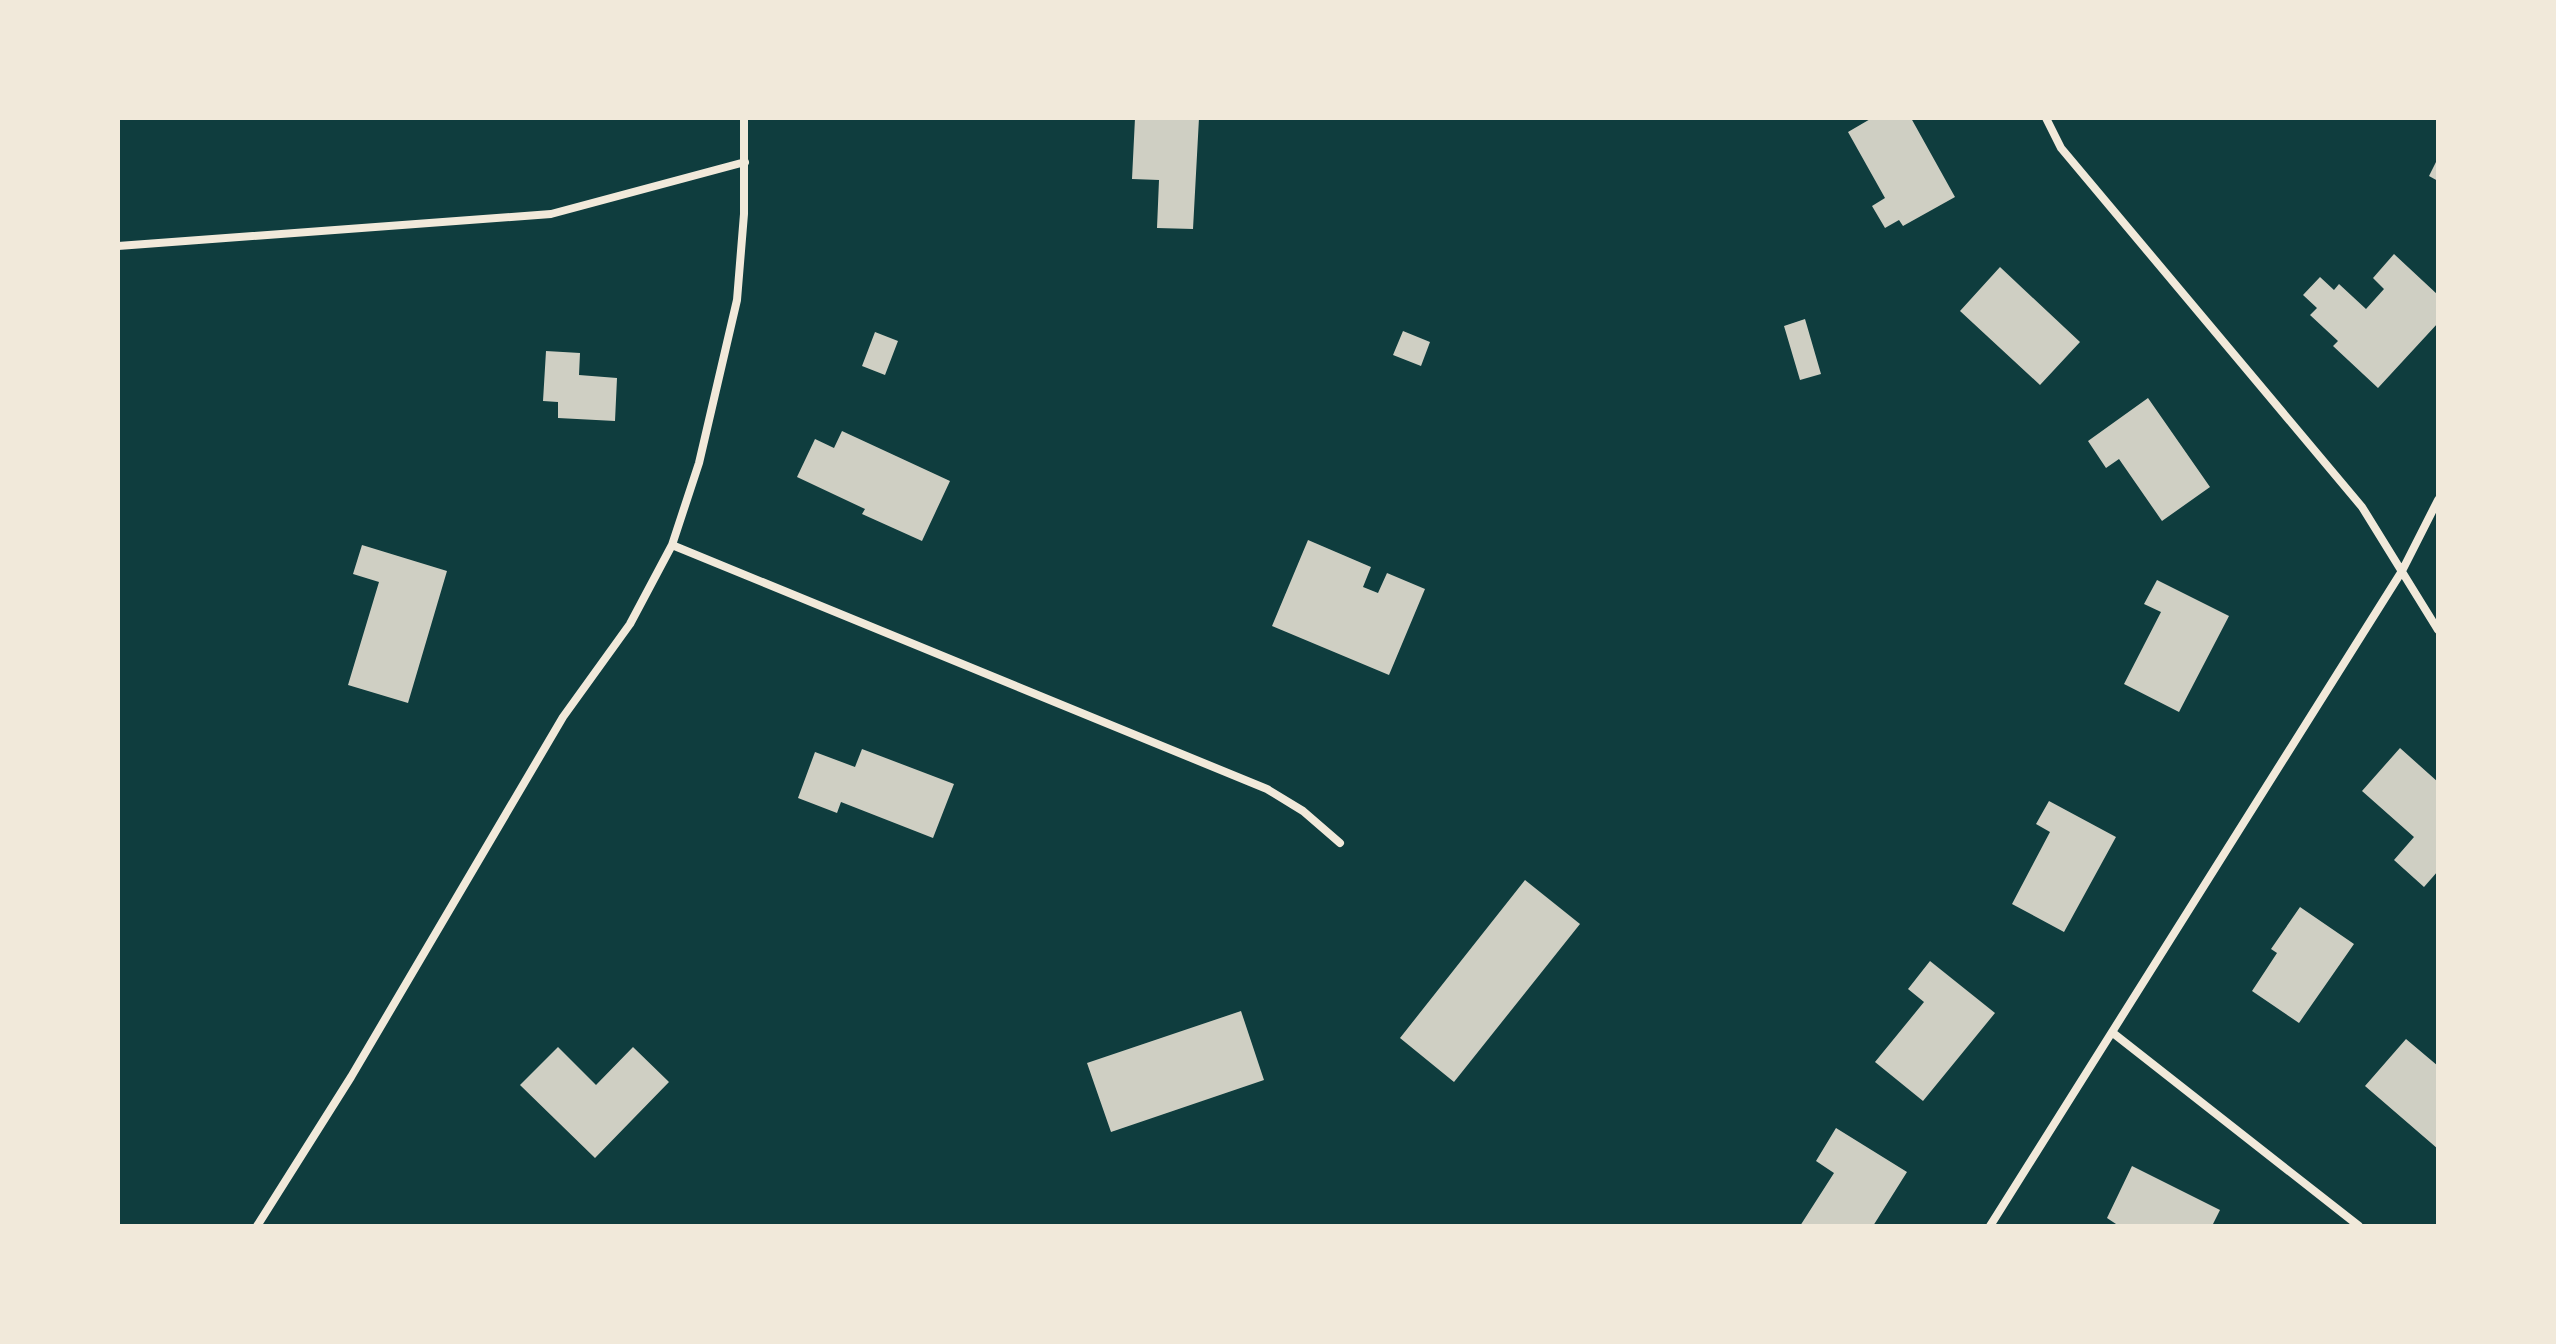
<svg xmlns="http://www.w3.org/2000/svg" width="2556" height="1344" font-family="'DejaVu Sans',sans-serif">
<rect width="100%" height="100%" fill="#0f3d3e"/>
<path fill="#cfcfc3" d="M1135,118H1199L1193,229L1157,228L1159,180L1132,179Z
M1872,118H1911L1955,197L1903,226L1899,220L1885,228L1872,206L1885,198L1848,132Z
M2438,158V181L2429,176Z
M2394,254L2438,295V323L2378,388L2333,346L2338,341L2310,315L2317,308L2303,295L2320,277L2334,290L2339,284L2366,309L2384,289L2373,278Z
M2000,267L2080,342L2040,385L1960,311Z
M1805,319L1821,374L1800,380L1784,326Z
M1403,331L1430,342L1421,366L1393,355Z
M875,332L898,341L885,375L862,366Z
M546,351L580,353L579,375L617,378L615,421L558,418V402L543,401Z
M2148,398L2210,487L2162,521L2119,459L2106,468L2088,441Z
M842,431L950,481L922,541L862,514L865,509L797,477L815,439L834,448Z
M1308,540L1371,567L1363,587L1378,593L1387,573L1425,589L1389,675L1272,626Z
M362,545L447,571L408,703L348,685L379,582L353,574Z
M2157,580L2229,616L2179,712L2124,684L2161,612L2144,604Z
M2400,748L2438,782V871L2424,887L2394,860L2414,837L2362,791Z
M862,749L954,784L933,838L841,802L837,813L798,798L815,752L855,767Z
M2049,801L2116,837L2064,932L2012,904L2050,832L2036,824Z
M1525,880L1580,924L1454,1082L1400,1038Z
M2300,907L2354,944L2299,1023L2252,991L2277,953L2271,949Z
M1930,961L1995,1013L1923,1101L1875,1062L1924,1002L1908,989Z
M1241,1011L1264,1080L1111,1132L1087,1063Z
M2406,1039L2438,1066V1149L2365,1086Z
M558,1047L596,1085L633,1047L669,1082L595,1158L520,1085Z
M1836,1128L1907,1172L1873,1226H1800L1834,1173L1816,1161Z
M2132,1166L2220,1210L2212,1226H2119L2107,1218Z"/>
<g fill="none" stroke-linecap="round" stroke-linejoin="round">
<path stroke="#f1e9da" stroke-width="8" d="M2046,118L2061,148L2362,507L2438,630
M118,246L551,214L745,162
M672,545L1267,789L1303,811L1340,843
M2113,1033L2359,1226
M257,1226L351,1077L563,717L630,624L672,545L699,463L737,300L744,214V118
M1990,1226L2402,571L2438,500"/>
</g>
<rect width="2556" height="1344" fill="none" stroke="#f1e9da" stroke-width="240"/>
</svg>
